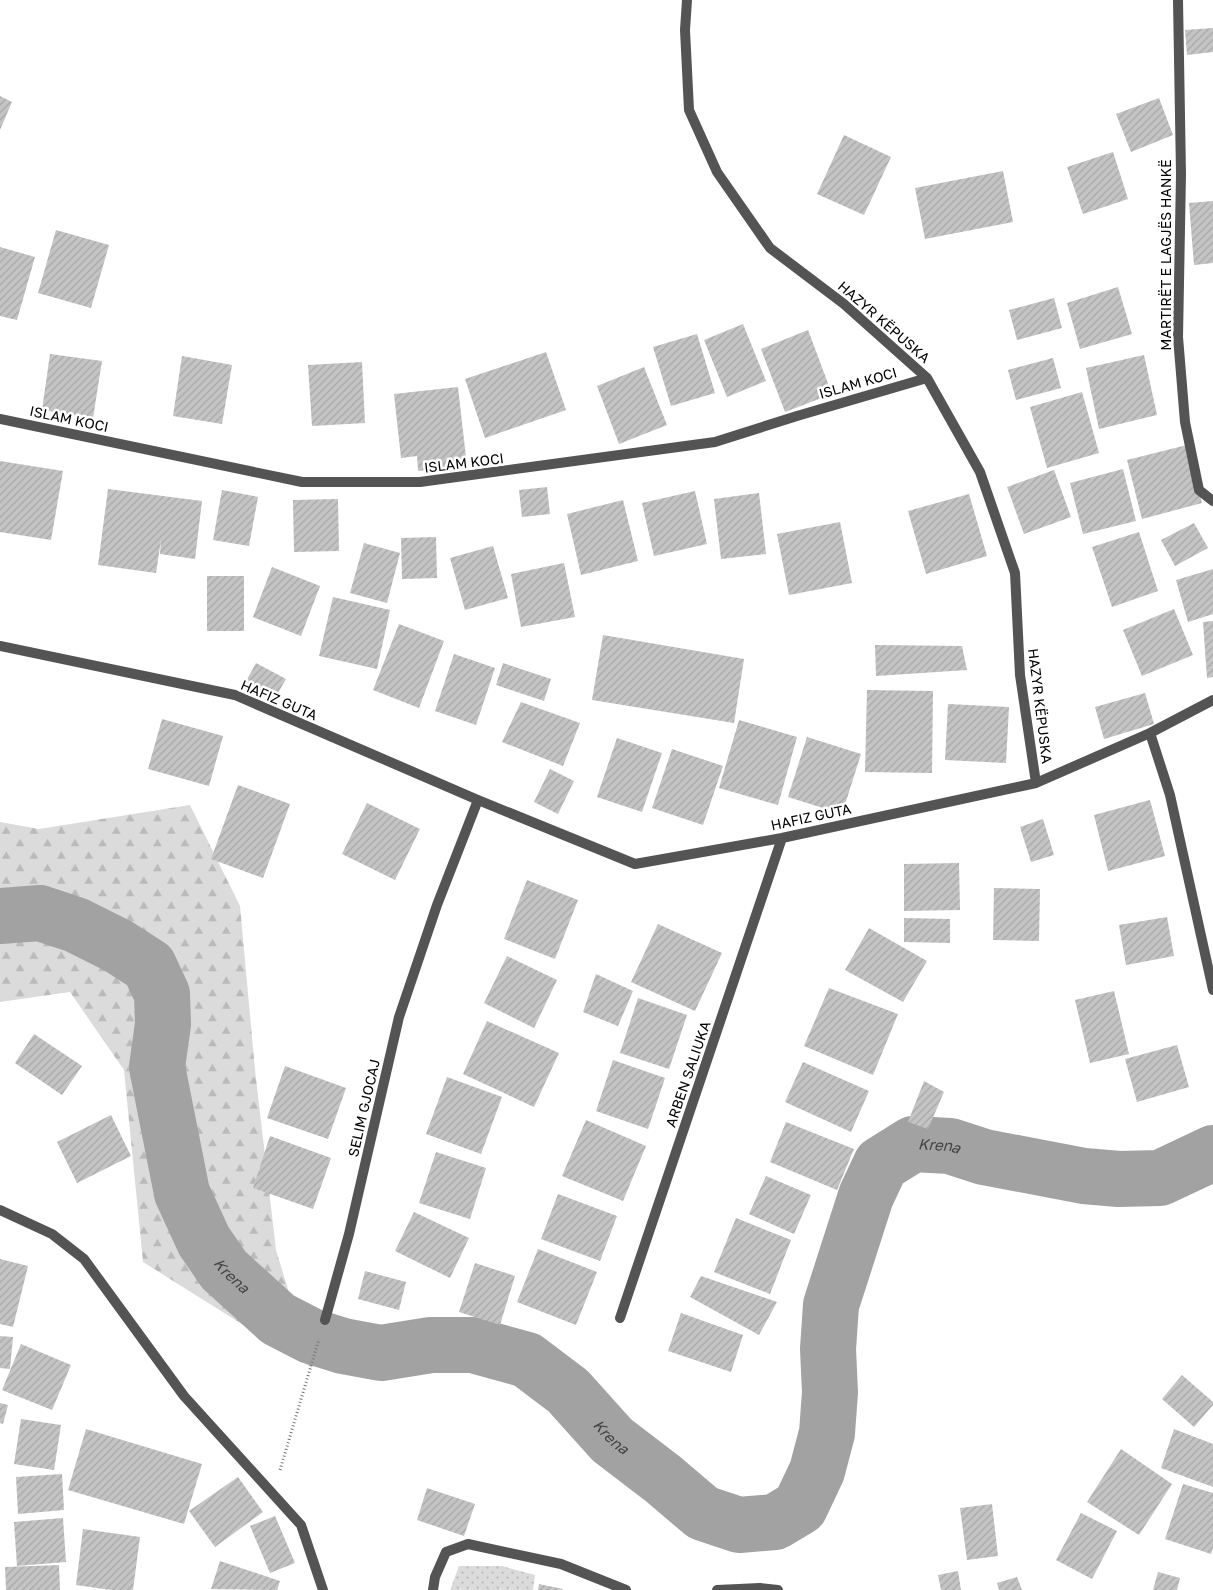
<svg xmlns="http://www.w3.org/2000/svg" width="1213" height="1590" font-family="'Golos Text',sans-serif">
<defs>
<pattern id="grass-dots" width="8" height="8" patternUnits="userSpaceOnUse" patternTransform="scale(1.25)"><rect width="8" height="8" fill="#dbdbdb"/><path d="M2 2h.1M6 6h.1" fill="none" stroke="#bababa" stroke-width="1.8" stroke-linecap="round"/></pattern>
<pattern id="forest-firs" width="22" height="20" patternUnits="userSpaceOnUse" patternTransform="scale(1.25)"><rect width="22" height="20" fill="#dbdbdb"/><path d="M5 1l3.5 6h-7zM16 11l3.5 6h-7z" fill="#bababa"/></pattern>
<pattern id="building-hatch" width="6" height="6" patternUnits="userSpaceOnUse" patternTransform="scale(1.25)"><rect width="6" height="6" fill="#c4c4c4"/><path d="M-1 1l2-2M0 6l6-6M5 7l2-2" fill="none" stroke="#a7a7a7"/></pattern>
</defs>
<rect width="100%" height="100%" fill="#fff"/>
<path fill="url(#grass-dots)" d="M459,1566H502L535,1575L533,1590H450Z"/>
<path fill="url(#forest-firs)" d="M190,805L240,906L255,1070L276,1250L312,1368L143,1262L124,1070L70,992L0,1002V822L39,829Z"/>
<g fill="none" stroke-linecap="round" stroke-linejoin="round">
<path stroke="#a2a2a2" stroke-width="56" id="s1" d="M0,916L40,913L76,925L118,946L149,966L162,994L163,1024L157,1067L182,1193L204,1241L224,1270L278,1319L311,1336L343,1346L381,1353L431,1345H473L527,1360L568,1391L612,1440L663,1479L703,1513L739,1525L775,1522L800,1507L817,1471L827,1433L830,1392L828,1349L831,1305L866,1196L881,1164L913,1144L950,1146L984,1157L1084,1176L1119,1179L1160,1178L1213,1153"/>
</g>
<path fill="url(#building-hatch)" d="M1213,28V52L1187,55L1185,30Z
M0,96L12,102L0,130Z
M1159,98L1173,135L1131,152L1116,114Z
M844,135L891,157L864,215L817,194Z
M1113,152L1128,199L1083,214L1067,167Z
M1003,171L1013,222L925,239L915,188Z
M1213,201V263L1194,265L1189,203Z
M56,230L109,245L91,308L38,293Z
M0,247L35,257L17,320L0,316Z
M1118,287L1132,334L1080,349L1067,303Z
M1054,298L1062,328L1017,340L1009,310Z
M743,324L766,381L727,397L704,340Z
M808,330L832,394L785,412L761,349Z
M697,334L715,393L671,406L653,347Z
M546,352L566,410L485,438L465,379Z
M50,354L102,361L93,418L42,410Z
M1144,355L1157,415L1099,429L1086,368Z
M182,356L232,365L222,424L173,416Z
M1053,358L1061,388L1016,400L1008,370Z
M362,362L365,423L312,426L308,365Z
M644,367L667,425L619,444L597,386Z
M458,387L467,466L418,471L417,456L401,458L394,394Z
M1082,392L1099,453L1047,468L1030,407Z
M1187,445L1202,503L1142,519L1127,460Z
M0,461L63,471L51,540L0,532Z
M1123,469L1136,521L1083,534L1070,483Z
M1054,470L1071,517L1024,534L1007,487Z
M547,487L550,514L522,517L519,490Z
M108,489L202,501L195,559L160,554L161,540L156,573L98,565Z
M222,490L258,497L249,546L213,540Z
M695,491L707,544L654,556L642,503Z
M759,493L766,554L721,559L714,499Z
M969,494L987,556L926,574L908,511Z
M338,499L339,551L294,552L293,500Z
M623,500L638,561L581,575L567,514Z
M840,522L852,583L789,595L777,534Z
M1194,523L1208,548L1175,566L1161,540Z
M1139,532L1158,591L1112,607L1092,547Z
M436,537L437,578L402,579L401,538Z
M364,543L400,553L387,603L350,593Z
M493,546L508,598L465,610L450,558Z
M564,563L575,617L521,627L511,574Z
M272,567L320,586L301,636L253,617Z
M1213,569V614L1188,622L1176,580Z
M207,576H244V631H207Z
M333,597L390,610L377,669L319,656Z
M1174,609L1193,655L1142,676L1123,630Z
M1213,621V677L1207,678L1203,622Z
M399,624L444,641L419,708L373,690Z
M603,635L744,659L734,723L592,700Z
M875,645L962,646L967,670L876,676Z
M454,654L495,668L476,725L435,711Z
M256,663L286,679L273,702L244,685Z
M503,663L551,679L544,701L496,685Z
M867,690L933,691L932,773L865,772Z
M1145,693L1154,724L1104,739L1095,707Z
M521,702L580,723L563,766L502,742Z
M948,704L1009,707L1006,763L945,760Z
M162,719L223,736L209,786L148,769Z
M739,720L797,737L778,805L719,788Z
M807,737L861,754L842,814L788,797Z
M617,738L662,753L642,812L597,797Z
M672,749L723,766L703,825L652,808Z
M550,769L574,781L558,814L534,802Z
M238,785L290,804L263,878L211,859Z
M1150,800L1165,856L1108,871L1094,815Z
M367,803L420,829L395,880L342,854Z
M1043,819L1054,855L1031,862L1020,827Z
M959,863L960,910L904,911V864Z
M527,880L578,900L555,959L504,939Z
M994,888L1040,889L1039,941L993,940Z
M1167,917L1174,956L1126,965L1119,925Z
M904,918L950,919V943L904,942Z
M658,924L722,953L695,1011L631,982Z
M869,928L927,961L903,1002L845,970Z
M507,956L557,980L534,1028L484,1003Z
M596,974L633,991L618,1026L583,1012Z
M829,988L898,1014L873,1075L804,1046Z
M1114,991L1129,1054L1090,1063L1075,1000Z
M638,998L687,1015L669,1069L620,1053Z
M487,1021L559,1053L534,1107L463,1074Z
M34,1034L82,1066L62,1095L15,1063Z
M1177,1045L1189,1087L1137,1102L1125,1059Z
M613,1060L665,1078L648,1129L596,1111Z
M803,1062L869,1091L851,1132L785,1102Z
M285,1066L346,1088L328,1139L267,1118Z
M447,1077L502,1097L481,1154L426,1134Z
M924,1081L944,1092L928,1129L908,1122Z
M111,1115L131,1156L77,1183L57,1142Z
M586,1120L646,1146L623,1201L562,1176Z
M786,1122L854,1149L837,1190L770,1162Z
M270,1136L331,1158L313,1209L253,1188Z
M436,1152L486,1168L470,1219L419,1203Z
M766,1176L811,1195L794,1234L749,1214Z
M558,1194L617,1216L600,1261L541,1239Z
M414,1212L469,1238L450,1278L395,1251Z
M736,1218L791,1240L770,1294L714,1272Z
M538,1249L597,1272L576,1325L517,1302Z
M0,1259L28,1266L13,1327L0,1324Z
M475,1263L515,1276L500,1325L459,1312Z
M365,1271L406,1282L399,1310L358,1299Z
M701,1276L777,1302L759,1335L690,1297Z
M681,1313L743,1335L731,1372L668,1351Z
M0,1336L13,1337L10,1369L0,1368Z
M21,1344L71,1365L52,1410L2,1390Z
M1182,1375L1213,1402V1405L1194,1427L1162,1399Z
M0,1403L8,1405L3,1424L0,1423Z
M21,1419L61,1425L54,1470L14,1464Z
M86,1429L202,1464L184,1524L68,1490Z
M1174,1429L1213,1444V1487L1161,1468Z
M1121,1449L1172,1484L1139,1535L1087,1502Z
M62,1474L64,1510L18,1514L16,1477Z
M238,1477L263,1512L215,1547L189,1511Z
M1183,1484L1213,1493V1548L1211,1554L1165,1539Z
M427,1488L475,1504L464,1536L417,1520Z
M992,1504L998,1556L967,1560L960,1508Z
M1081,1513L1117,1531L1092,1579L1056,1560Z
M275,1516L295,1563L270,1573L250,1526Z
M63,1518L66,1562L17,1566L14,1522Z
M83,1529L140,1537L133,1590H111L76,1585Z
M220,1561L280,1581L277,1590L211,1589Z
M59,1565L60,1590H6L5,1567Z
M958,1571L961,1590H941L938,1575Z
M1158,1572L1180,1578L1177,1590H1153Z
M1017,1577L1022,1590H999L997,1583Z
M539,1584L563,1589L562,1590H538Z"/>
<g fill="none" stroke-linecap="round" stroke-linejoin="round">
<path stroke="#767676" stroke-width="3" stroke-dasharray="1 2.5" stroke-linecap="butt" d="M280,1470L319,1339"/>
<path stroke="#545454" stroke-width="10" d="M433,1590L435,1577L446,1552L468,1544L561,1564L626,1590"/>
<path stroke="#545454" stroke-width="10" d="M687,0L685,30L689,110L717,172L770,248L844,304L927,378L980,472L1015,573L1020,675L1036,783
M1178,0L1181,174L1178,337L1185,422L1199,490L1213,501
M0,419L302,482H420L715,442L797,416L927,378
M0,646L235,695L478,800L635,864L782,838L1036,783L1150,733L1213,700
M1150,733L1170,795L1213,990
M0,1210L52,1234L84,1259L184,1396L301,1525L323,1590
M620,1318L782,838
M325,1320L349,1234L399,1017L437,905L478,800
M717,1590L760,1588L778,1590"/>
</g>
<g text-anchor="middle" stroke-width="5" stroke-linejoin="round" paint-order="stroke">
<g font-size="14" fill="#000" stroke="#fff">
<text transform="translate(1166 255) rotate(-90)" y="5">MARTIRËT E LAGJËS HANKË</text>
<text transform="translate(884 322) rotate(41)" y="5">HAZYR KËPUSKA</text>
<text transform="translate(858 383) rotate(-16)" y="5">ISLAM KOCI</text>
<text transform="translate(69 419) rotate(12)" y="5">ISLAM KOCI</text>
<text transform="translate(464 463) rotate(-7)" y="5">ISLAM KOCI</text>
<text transform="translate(279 700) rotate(23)" y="5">HAFIZ GUTA</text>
<text transform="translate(1040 706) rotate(83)" y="5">HAZYR KËPUSKA</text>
<text transform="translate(811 817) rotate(-12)" y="5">HAFIZ GUTA</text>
<text transform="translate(688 1074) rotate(-71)" y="5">ARBEN SALIUKA</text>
<text transform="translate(364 1108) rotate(-77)" y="5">SELIM GJOCAJ</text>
</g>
<g font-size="15" font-style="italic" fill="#434343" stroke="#fff">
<text dy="5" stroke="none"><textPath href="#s1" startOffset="1572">Krena</textPath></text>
<text dy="5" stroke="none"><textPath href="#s1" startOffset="492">Krena</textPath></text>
<text dy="5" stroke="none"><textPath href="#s1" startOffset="928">Krena</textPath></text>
</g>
</g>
</svg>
